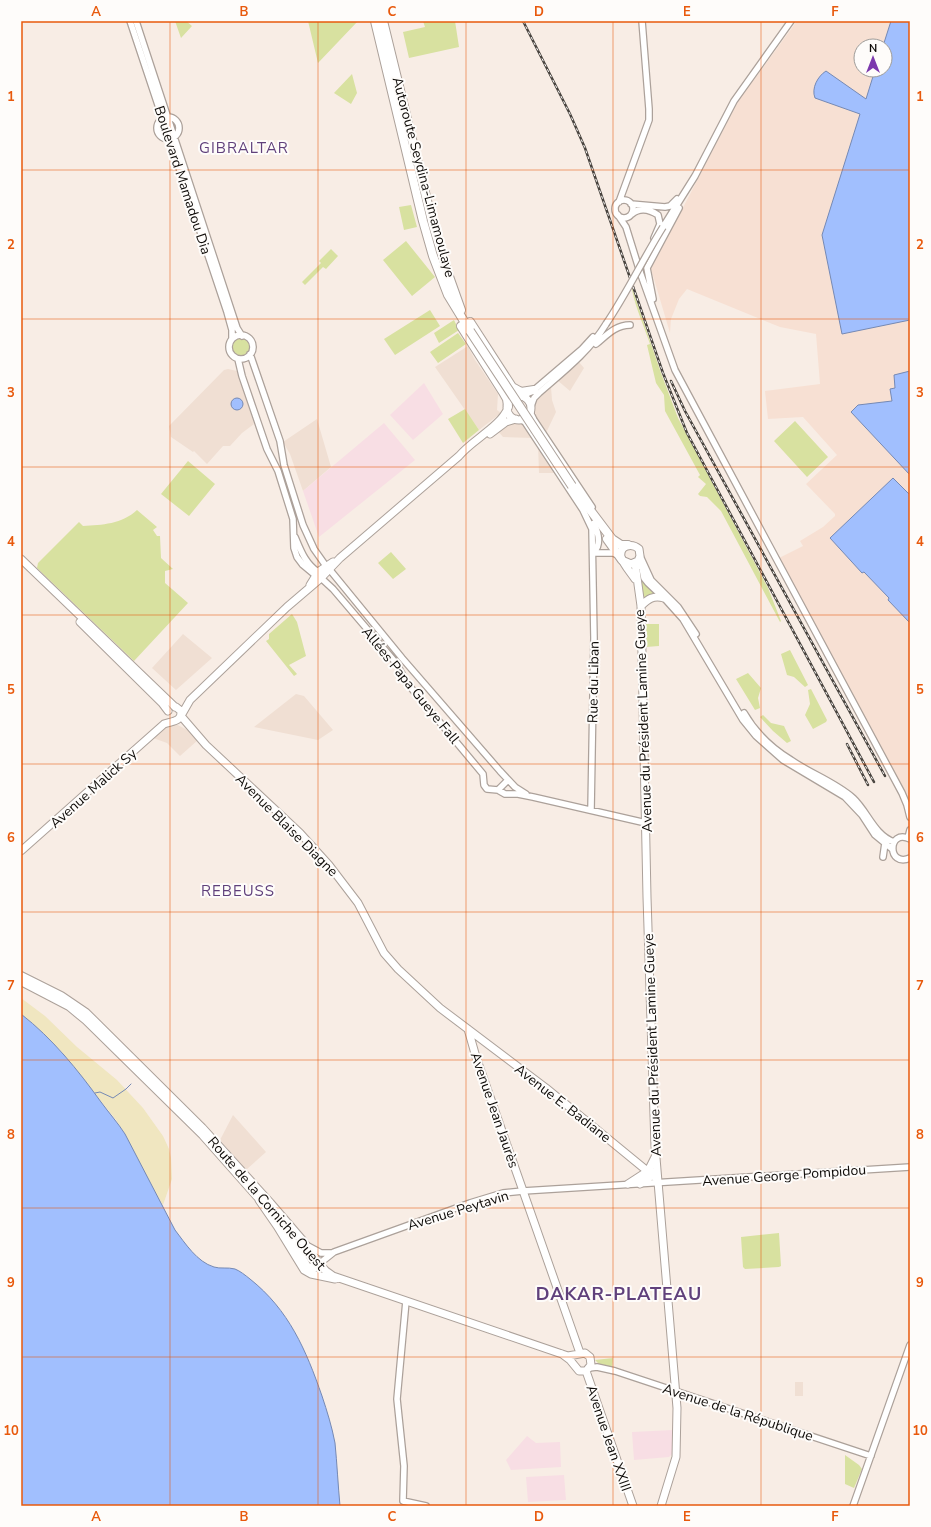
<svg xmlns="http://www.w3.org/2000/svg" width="931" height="1527" font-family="'Nunito Sans',sans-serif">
<rect width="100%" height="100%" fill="#f8ede5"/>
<path fill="#f0dfd3" d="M468,346L475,360L498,394L497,410L501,413L479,430L435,367Z
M578,361L584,368L570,391L557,380Z
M228,369L237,371L254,424L242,433L230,446H223L207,464L194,451L193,452L171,437L169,426L224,370Z
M551,387L552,400L556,412L546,433L535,417L534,409L538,398Z
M317,419L331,467L303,491L290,454L283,442Z
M515,421L522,422L534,438L503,437L497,430Z
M538,444L557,473H539Z
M183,634L212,658L176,690L152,668Z
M296,694L304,696L333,730L318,740L254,727Z
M174,723L191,732L198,740L180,756L167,743L153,738L168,725Z
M233,1115L266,1152L246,1170L220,1140Z
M795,1382H803V1396H795Z"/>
<path fill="#f7e0d3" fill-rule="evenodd" d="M797,21H910V803L779,558L803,546L800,541L823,527L835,516V514L806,484L837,455L803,417L768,419L765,391L820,384L816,334L780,327L687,289L679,299L671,319L670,333L651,269L739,100ZM861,46H885V70H861Z"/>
<path fill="#f8dee4" d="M424,383L443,414L413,440L390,415Z
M384,423L415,460L319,537L303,491Z
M673,1430V1453L669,1457L634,1460L632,1432Z
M527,1436L536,1443L560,1442L561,1467L511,1470L506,1460Z
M564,1475L566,1500L528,1502L526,1477Z"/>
<path fill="#d8e1a0" d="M175,21H186L192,26L181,38Z
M308,21H358L318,63Z
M423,21H455L459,47L409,58L403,32L425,27Z
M352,74L357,93L351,104L334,93Z
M411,205L417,227L404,230L399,207Z
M406,241L435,277L412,296L383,260Z
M331,249L338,256L326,269L323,267L305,285L302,282L321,263L319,261Z
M632,288L661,373L678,418L768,588L781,621L780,622L721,511L707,497L700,496L698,494L706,484L698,477L700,475L665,411L664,395L656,383L647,345L650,344C644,326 636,309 632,290Z
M430,310L440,326L395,355L384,339Z
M454,320L459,330L439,343L434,333Z
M458,333L466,344L438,363L430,352Z
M230 347a10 10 0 1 1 20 0a10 10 0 1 1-20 0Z
M465,409L479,430L463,443L448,419Z
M795,421L828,457L807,477L774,441Z
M188,461L215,484L189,516L161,494Z
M137,510L157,527L153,530L157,536H160L161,558L173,569L165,571V583L188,603L134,661L37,568L38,563L79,522L83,526C102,525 122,524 137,510Z
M391,552L406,569L393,579L378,563Z
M639,569L645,584L656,595L643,601Z
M292,614L297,622L306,656L289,665L297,674L294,676L266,641L269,639V634Z
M646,624H659V646L646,647Z
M790,650L808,685L805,687L794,677L787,675L781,654Z
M748,673L761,688L758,698L760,708L755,710L736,679Z
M811,689L827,720L826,722L813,729L805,715L810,704L808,690Z
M763,715L771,723L784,726L791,741L787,743L773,731L760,717Z
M779,1233L781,1266L779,1267L745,1269L743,1267L741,1237Z
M613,1358L612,1370L601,1366L595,1360Z
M845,1455L859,1465L862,1469L854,1488L845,1484Z"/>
<path fill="#f0e6c0" d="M21,998L45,1016L77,1047L117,1080L143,1108L163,1136L169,1149L171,1158L172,1179L163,1205L146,1177L125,1134L116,1120L62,1052L30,1021L21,1014Z"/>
<path fill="#a1bffe" stroke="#7589b4" d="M891,21H910V320L842,334L822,235L860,114L815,98C811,88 818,76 826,71L866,99L875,70H885V46H883Z
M910,371V475L851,412L858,405L892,401L890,389L895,388L894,375Z
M231 404a6 6 0 1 1 12 0a6 6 0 1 1-12 0Z
M893,478L910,495V623L888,600L889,598L864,572L862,573L830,538Z
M21,1014C52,1038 78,1070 101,1102C109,1113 118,1123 125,1134L175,1230C185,1243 197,1262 214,1267C220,1269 228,1267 235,1269C240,1271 245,1275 250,1279C289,1310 306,1350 322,1396C327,1411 332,1427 335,1443C337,1463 338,1485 340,1506H21Z"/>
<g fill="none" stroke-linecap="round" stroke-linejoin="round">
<path stroke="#7589b4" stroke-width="1" d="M95,1093L100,1092L113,1098L126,1089L131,1084"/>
<defs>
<path id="minor" d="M130,21L227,312L232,330V339
M136,21L237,328L242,336
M157 128a11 11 0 1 1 22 0a11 11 0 1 1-22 0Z
M615 209a9 9 0 1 1 18 0a9 9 0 1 1-18 0Z
M619,202L649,120V109L642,21
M631,204L665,207L670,206L677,199
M632,214C640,207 649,209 658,215L660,224L654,238
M618,215L626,227L640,272L675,370L902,793L907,805L910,817
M663,227L695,176L734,101L791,21
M653,299L647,268L679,208
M229 347a12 12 0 1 1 24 0a12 12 0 1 1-24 0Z
M596,344C606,336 615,325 630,325
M250,354L280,441L284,465L303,525L314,549L326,566
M238,359L242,376L267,449L278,471L293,519L294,548L297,557L303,565L315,575
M521,397L534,390L582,349L593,337
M531,406L534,398L539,393C563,372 589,352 606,324
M531,408V414L534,420L592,507
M521,419L525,422L583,510L592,529L594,638L591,810
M295,537C301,551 305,563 318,572L330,570L402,658L500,771L515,787L526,794
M594,552C602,544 598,532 594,523
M594,553H613L618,555
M640,556L651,580L678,607L696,634
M636,563L642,568L644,578L648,583L665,599L683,619L743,720L756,736L783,760L845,797L862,815L875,835L892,849
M321,578L333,589L396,663L407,683L483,774L484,785L487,789L498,790L505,794H518L533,797L646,823
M744,713C755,732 773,749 791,760C811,774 835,782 853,798C868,812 874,835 894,842
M498,790L508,780
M908,838L910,830
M910,839C887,828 887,868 910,858
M883,857L885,843
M308,1246L321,1253H332
M319,1264L334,1252L470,1203L503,1193L523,1191L910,1167
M406,1301L397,1399L404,1466L403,1501L426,1506
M589,1368L597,1367L615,1371L871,1456
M853,1506L910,1345"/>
<path id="major" d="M507 408a12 12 0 1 1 24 0a12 12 0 1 1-24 0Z
M490,434L506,422L516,419
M21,559L175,707
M624,561L631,564L638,561L640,556L639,549C632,543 619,545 621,557C623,564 631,573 635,579
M635,563L641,606L647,897L655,1146L677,1408L676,1457L661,1506
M310,585L318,572L333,562
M641,606C648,599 653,595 664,598
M80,622L162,703L168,711
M182,714L190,700L287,607L321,578L340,558L459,456C472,440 500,427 508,408
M181,716L206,745L300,833L329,865L358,903L384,953L398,969L440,1008L546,1088L657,1179
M21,851L164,724C172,721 182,722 181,711L176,707
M468,1029L476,1057L580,1353
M628,1184L648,1171L655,1157
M640,1184L648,1179L654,1172
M259,1200L277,1226L304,1270L311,1274L335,1279
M319,1264L326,1271L333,1276L562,1354L568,1356L585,1353L590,1357L591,1365L586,1371H579L570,1360L562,1354
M586,1371L633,1506"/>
<path id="highway" d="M375,21L423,221L433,256L448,295L470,331
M383,21L433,225L446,268L461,310
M470,322L514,390L520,396
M461,326L503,392L507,399L508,406
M514,388L521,392L534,390
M572,486L612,539L621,545H628
M607,539L622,560
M21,976L61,996L86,1013L202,1128L270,1203L301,1239L319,1264L314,1268L307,1267L287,1232L275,1214L266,1203L257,1196L203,1135L86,1020L69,1006L21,981"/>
</defs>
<use href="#minor" stroke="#aca19a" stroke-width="8"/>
<use href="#major" stroke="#aca19a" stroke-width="9"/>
<use href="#highway" stroke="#aca19a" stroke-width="10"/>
<use href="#minor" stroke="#fff" stroke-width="5.5"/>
<use href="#major" stroke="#fff" stroke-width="7"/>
<use href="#highway" stroke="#fff" stroke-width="8"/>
<defs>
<path id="rail" d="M523,21L570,114L585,148L663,373L687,433L874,782
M671,381L685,411L885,776
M847,744L868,785"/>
</defs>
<use href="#rail" stroke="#47423d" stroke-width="2.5"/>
<use href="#rail" stroke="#fefcfa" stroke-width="1" stroke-dasharray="3" stroke-linecap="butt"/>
<defs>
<path id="minor-bridge" d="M606,324C627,293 643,259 663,227"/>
<path id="highway-bridge" d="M470,331L572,486"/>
</defs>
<use href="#minor-bridge" stroke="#aca19a" stroke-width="8" stroke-linecap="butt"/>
<use href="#highway-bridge" stroke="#aca19a" stroke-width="10" stroke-linecap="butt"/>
<use href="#minor-bridge" stroke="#fff" stroke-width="5.5"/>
<use href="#highway-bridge" stroke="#fff" stroke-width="8"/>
</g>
<path fill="none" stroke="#e8590c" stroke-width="1" stroke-opacity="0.55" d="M170,21V1506M318,21V1506M466,21V1506M613,21V1506M761,21V1506M21,170H910M21,319H910M21,467H910M21,615H910M21,764H910M21,912H910M21,1060H910M21,1208H910M21,1357H910"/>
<g text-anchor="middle" stroke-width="4" stroke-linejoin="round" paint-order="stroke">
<g font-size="14" fill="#0e0b08" stroke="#fefcfa">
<text transform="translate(424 177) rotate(75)" y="5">Autoroute Seydina-Limamoulaye</text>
<text transform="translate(183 180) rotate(72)" y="5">Boulevard Mamadou Dia</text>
<text transform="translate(593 682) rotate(-89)" y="5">Rue du Liban</text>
<text transform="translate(411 685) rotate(51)" y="5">Allées Papa Gueye Fall</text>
<text transform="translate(643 721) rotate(-92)" y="5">Avenue du Président Lamine Gueye</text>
<text transform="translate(93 788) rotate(-42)" y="5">Avenue Malick Sy</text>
<text transform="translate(287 825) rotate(45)" y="5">Avenue Blaise Diagne</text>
<text transform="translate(652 1045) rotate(-92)" y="5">Avenue du Président Lamine Gueye</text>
<text transform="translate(563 1103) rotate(38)" y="5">Avenue E. Badiane</text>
<text transform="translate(495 1110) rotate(71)" y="5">Avenue Jean Jaurès</text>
<text transform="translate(784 1175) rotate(-4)" y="5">Avenue George Pompidou</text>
<text transform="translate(267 1203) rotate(49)" y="5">Route de la Corniche Ouest</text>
<text transform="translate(458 1210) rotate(-17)" y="5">Avenue Peytavin</text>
<text transform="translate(738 1412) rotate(18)" y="5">Avenue de la République</text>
<text transform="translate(609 1438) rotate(71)" y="5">Avenue Jean XXIII</text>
</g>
<g font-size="15" letter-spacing="1" fill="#60407b" stroke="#fefcfa">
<text x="244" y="153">GIBRALTAR</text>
<text x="238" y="896">REBEUSS</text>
</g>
<g font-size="18" font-weight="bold" letter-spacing="1" fill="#60407b" stroke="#fefcfa">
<text x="619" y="1300">DAKAR-PLATEAU</text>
</g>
</g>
<rect width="931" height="1527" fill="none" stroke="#fefcfa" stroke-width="44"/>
<g transform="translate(873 58)"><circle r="19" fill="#fefcfa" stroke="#9e9c99"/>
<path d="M0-3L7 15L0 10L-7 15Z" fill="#7c39ad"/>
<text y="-6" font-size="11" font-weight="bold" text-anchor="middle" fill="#0e0b08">N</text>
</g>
<rect x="22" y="22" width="887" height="1483" fill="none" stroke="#e8590c" stroke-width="1.5"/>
<g font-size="13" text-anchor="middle" font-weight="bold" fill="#e8590c">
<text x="96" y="16">A</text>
<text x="244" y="16">B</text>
<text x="392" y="16">C</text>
<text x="539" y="16">D</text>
<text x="687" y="16">E</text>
<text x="835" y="16">F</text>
<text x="11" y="101">1</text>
<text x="920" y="101">1</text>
<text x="11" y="249">2</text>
<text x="920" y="249">2</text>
<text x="11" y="397">3</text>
<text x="920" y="397">3</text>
<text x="11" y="546">4</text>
<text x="920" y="546">4</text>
<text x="11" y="694">5</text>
<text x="920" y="694">5</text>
<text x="11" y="842">6</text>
<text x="920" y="842">6</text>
<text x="11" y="990">7</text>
<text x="920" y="990">7</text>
<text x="11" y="1139">8</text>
<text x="920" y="1139">8</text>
<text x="11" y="1287">9</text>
<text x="920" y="1287">9</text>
<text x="11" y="1435">10</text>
<text x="920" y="1435">10</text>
<text x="96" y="1521">A</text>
<text x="244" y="1521">B</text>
<text x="392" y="1521">C</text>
<text x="539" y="1521">D</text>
<text x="687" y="1521">E</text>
<text x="835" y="1521">F</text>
</g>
</svg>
